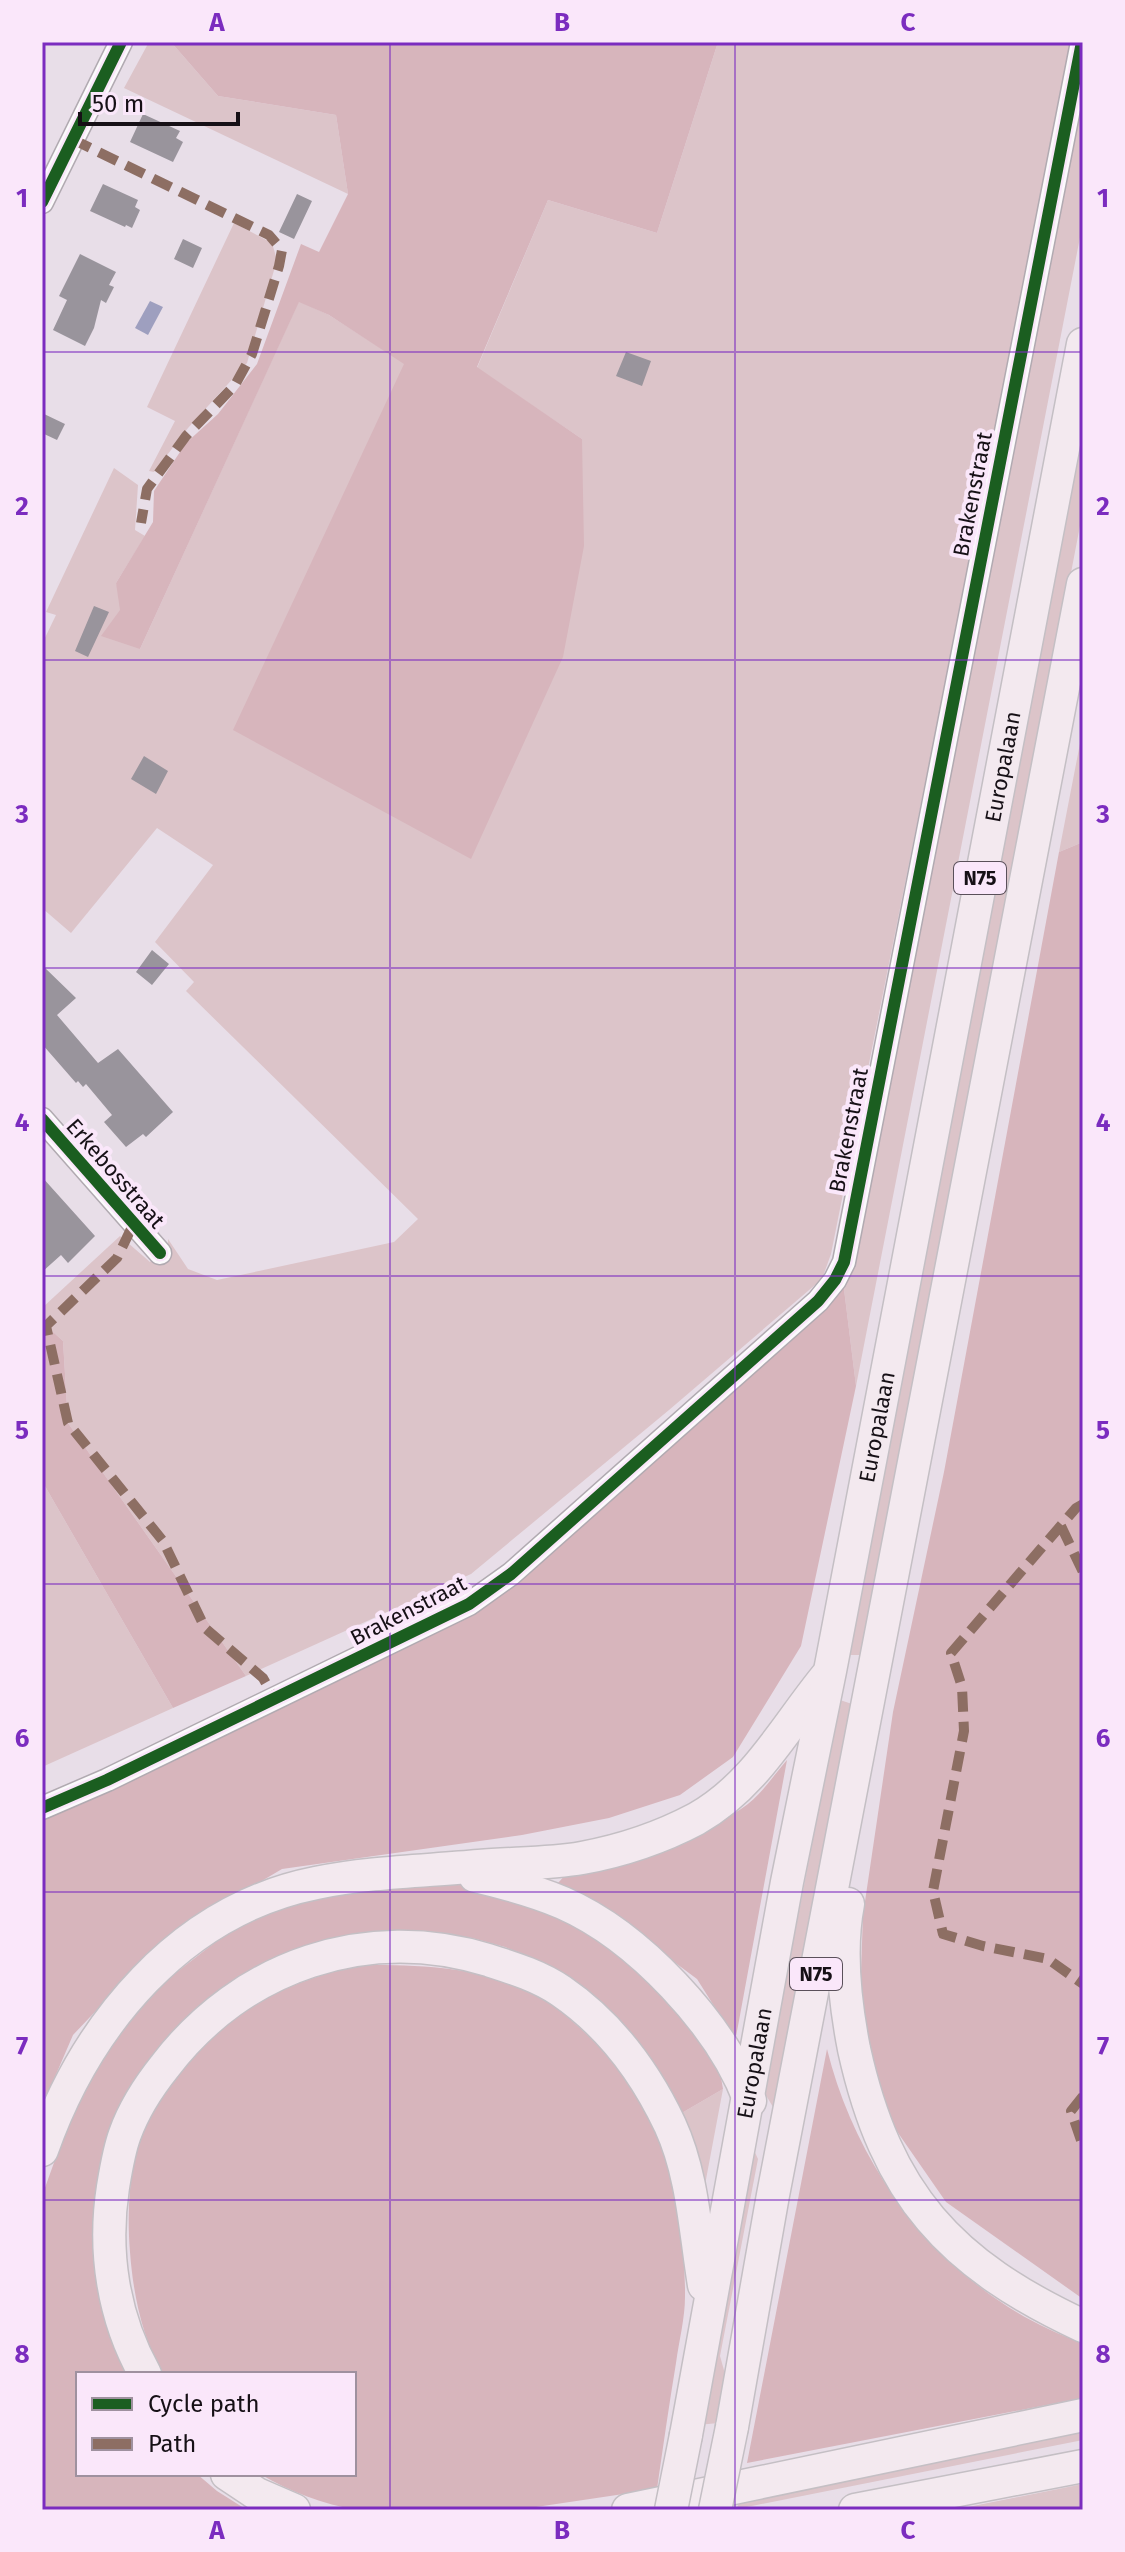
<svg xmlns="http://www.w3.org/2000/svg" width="1125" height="2552" font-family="'Fira Sans',sans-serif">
<rect width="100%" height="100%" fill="#e8dee8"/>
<path fill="#dcc4c9" d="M149,42H171L218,96L336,115L348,194L124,88Z
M718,42H1073L831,1254L822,1279L669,1410L471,1574L246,1676L68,1423L63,1341L42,1322V1308L120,1236L150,1262L168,1246V1239L188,1269L217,1280L394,1242L418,1219L186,991L194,982L155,942L213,865L157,828L71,933L42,908V644L56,615L46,612L114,468L138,485L135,530L145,536L116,583L140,649L299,301L329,315L404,363L582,439L477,368L548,200L657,233Z
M1083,68V222L856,1386L843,1281Z
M234,223L272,243L277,260L247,363L188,428L154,472L149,471L175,421L147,407Z
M1083,421V510L864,1655H847Z
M1083,728V842L1059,852Z
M42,1481L173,1708L42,1767Z
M840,1700L855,1705L776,2112L764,2092Z
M723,2089L704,2190L680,2114Z
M752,2146L758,2159L720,2356L729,2388L719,2423L697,2425Z
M1083,2427V2440L737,2509L740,2494Z
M1083,2484V2510H953Z"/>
<path fill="#d7b5bc" d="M171,42H718L657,233L548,200L477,367L582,439L584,546L563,657L471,859L233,730L404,364L329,315L299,302L140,649L101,636L120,610L116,583L153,522L154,491L186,443L218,414L257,364L301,244L319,252L348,194L336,115L218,96Z
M1083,842V2299L946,2202L887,2117L860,2000L863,1915L893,1712L944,1472L1059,852Z
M843,1281L856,1386L801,1646L733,1757L680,1795L609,1818L522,1835L282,1869L166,1937L73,2035L42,2107V1816L481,1607Z
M42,1322L63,1341L68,1423L246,1676L173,1708L42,1481Z
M787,1760L738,2026L736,2036L731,2033L697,1979L595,1903L558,1883L568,1872C627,1855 689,1843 741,1809C760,1797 773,1776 787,1760Z
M416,1879L466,1884L575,1919L677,2005L719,2066L723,2089L680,2114L668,2086L624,2029L551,1967L505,1947L472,1938L434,1934L299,1951L125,2107L100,2163L95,2222V2269L100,2300L127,2374H78V2474H197L217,2491L247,2510H42V2196L83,2082L146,1996L222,1937L267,1910L360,1885Z
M355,1965C414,1965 473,1965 527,1990C548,2000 565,2014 581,2029C660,2099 686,2194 685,2297C685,2318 679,2341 676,2363C669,2405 663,2447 657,2489L516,2510H358C322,2504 291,2492 260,2474H354V2374H163C142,2338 133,2293 130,2252C128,2227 128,2199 132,2173C142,2104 208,2028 270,1996C297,1983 325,1973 355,1965Z
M827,2049C859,2179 954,2299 1083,2343V2398L747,2463Z"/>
<path fill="#9e9fbf" d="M150,301L163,307L148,335L135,328Z"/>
<path fill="#99949c" d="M143,114L180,131L176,138L183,142L173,162L130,142Z
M103,184L138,200L135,207L140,210L132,228L126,225L125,227L90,211Z
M297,194L312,201L294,239L279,232Z
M183,239L202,248L193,268L174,259Z
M80,254L116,272L109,285L114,287L106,303L101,300L94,328L85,346L53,330L67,300L59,296Z
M626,352L651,361L642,386L616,376Z
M42,413L65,424L57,440L42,433Z
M94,606L109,612L88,657L75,651Z
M144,756L168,771L156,794L131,779Z
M152,950L169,964L152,985L136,972Z
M42,965L76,998L57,1015L98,1063L118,1049L173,1112L146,1137L143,1134L126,1147L104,1122L112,1115L86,1084L83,1087L78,1081L76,1083L42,1044Z
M42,1177L95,1236L68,1263L61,1255L42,1272Z"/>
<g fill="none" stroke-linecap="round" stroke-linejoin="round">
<defs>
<path id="minor" d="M42,202L121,42
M42,1119L160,1253
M42,1808L107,1780L469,1604L511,1574L818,1301L835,1280L844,1262L1082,42"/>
<g id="highway">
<path d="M475,1876C505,1883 535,1891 563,1903C638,1936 721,2024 750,2101"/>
<path d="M848,1904C839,1950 845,2003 854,2049C886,2195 950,2264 1083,2326"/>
<path d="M42,2150C86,2025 180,1910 316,1883C369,1872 425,1871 479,1866C513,1863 548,1864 582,1858C620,1851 662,1837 696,1819C755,1786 785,1727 826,1677"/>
<path d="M145,2374C113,2317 103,2251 113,2187C116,2169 119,2150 125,2134C134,2109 149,2086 165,2066C242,1965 367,1923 488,1960C513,1968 539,1976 561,1991C609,2024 645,2072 670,2125C693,2175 695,2231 704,2285"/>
<path d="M732,2427L773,2195L1083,584"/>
<path id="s1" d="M686,2435L787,1882L830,1671L1083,344"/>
<path d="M227,2474L257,2494L294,2510"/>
<path d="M628,2510L1083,2415"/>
<path d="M855,2510L1083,2466"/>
</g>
</defs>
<use href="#minor" stroke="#b1aab1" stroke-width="25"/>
<use href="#highway" stroke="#c4bfc4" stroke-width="35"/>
<use href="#minor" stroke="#fcfafc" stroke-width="22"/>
<use href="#highway" stroke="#f3e9ef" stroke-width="32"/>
<defs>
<path id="highway-bridge" d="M671,2510L686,2435
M715,2510L732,2427"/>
</defs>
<use href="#highway-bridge" stroke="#c4bfc4" stroke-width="35" stroke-linecap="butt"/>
<use href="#highway-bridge" stroke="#f3e9ef" stroke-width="32"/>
<path stroke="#8d6e63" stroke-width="10" stroke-dasharray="20 10" stroke-linecap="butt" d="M72,139L269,235L282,250L279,266L252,354L235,385L186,436L147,489L141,523
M131,1229L117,1258L46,1326L68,1423L163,1541L205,1628L263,1678L275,1699
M1083,1504L1076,1508L951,1653L962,1687L964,1731L933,1891L943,1934L983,1946L1048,1959L1083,1984
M1061,1526L1083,1572
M1083,2096L1071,2111L1083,2146"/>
<defs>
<path id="cycleway" d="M42,202L121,42
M42,1119L160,1253
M42,1808L107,1780L469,1604L511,1574L818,1301L835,1280L844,1262L1082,42"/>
</defs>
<use href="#cycleway" stroke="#fae7fa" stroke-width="17"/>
<use href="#cycleway" stroke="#1b5e20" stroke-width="12"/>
</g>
<path fill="none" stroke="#7b2cbf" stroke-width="2" stroke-opacity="0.55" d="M390,42V2510M735,42V2510M42,352H1083M42,660H1083M42,968H1083M42,1276H1083M42,1584H1083M42,1892H1083M42,2200H1083"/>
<g text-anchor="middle" stroke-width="8" stroke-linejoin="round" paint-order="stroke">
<g fill="#fae7fa" stroke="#5a505a" stroke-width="2">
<rect x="954" y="862" width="52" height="32" rx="6"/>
<rect x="790" y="1958" width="52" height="32" rx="6"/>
</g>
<g font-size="20" font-weight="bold" fill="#161016">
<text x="980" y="885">N75</text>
<text x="816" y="1981">N75</text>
</g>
<g font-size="22" fill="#161016" stroke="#fae7fa">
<text transform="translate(972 494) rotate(-79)" y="8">Brakenstraat</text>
<text dy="8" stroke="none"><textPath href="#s1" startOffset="1698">Europalaan</textPath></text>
<text transform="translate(848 1130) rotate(-79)" y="8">Brakenstraat</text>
<text transform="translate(116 1173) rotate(49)" y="8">Erkebosstraat</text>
<text dy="8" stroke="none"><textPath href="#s1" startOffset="1026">Europalaan</textPath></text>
<text transform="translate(408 1610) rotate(-27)" y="8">Brakenstraat</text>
<text dy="8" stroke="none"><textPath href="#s1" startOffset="378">Europalaan</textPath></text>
</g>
</g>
<rect width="1125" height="2552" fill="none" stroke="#fae7fa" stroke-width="88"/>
<rect x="76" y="2372" width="280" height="104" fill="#fae7fa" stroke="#9f919f" stroke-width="2"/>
<rect x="92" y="2398" width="40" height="12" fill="#1b5e20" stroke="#9f919f" stroke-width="2"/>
<text x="148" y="2412" font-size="24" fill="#161016">Cycle path</text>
<rect x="92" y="2438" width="40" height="12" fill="#8d6e63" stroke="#9f919f" stroke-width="2"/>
<text x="148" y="2452" font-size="24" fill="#161016">Path</text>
<path d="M80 112v12h158v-12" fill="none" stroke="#161016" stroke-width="4"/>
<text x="92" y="112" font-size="24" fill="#161016" stroke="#fae7fa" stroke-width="6" paint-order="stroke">50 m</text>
<rect x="44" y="44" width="1037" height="2464" fill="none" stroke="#7b2cbf" stroke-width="3"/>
<g font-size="26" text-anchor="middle" font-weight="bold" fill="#7b2cbf">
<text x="217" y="31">A</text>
<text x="562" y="31">B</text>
<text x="908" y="31">C</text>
<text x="22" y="207">1</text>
<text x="1103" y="207">1</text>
<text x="22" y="515">2</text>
<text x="1103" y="515">2</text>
<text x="22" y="823">3</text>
<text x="1103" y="823">3</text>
<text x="22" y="1131">4</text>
<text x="1103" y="1131">4</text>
<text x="22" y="1439">5</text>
<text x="1103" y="1439">5</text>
<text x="22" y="1747">6</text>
<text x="1103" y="1747">6</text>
<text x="22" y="2055">7</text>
<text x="1103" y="2055">7</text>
<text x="22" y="2363">8</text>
<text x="1103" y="2363">8</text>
<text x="217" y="2539">A</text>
<text x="562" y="2539">B</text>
<text x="908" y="2539">C</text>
</g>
</svg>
